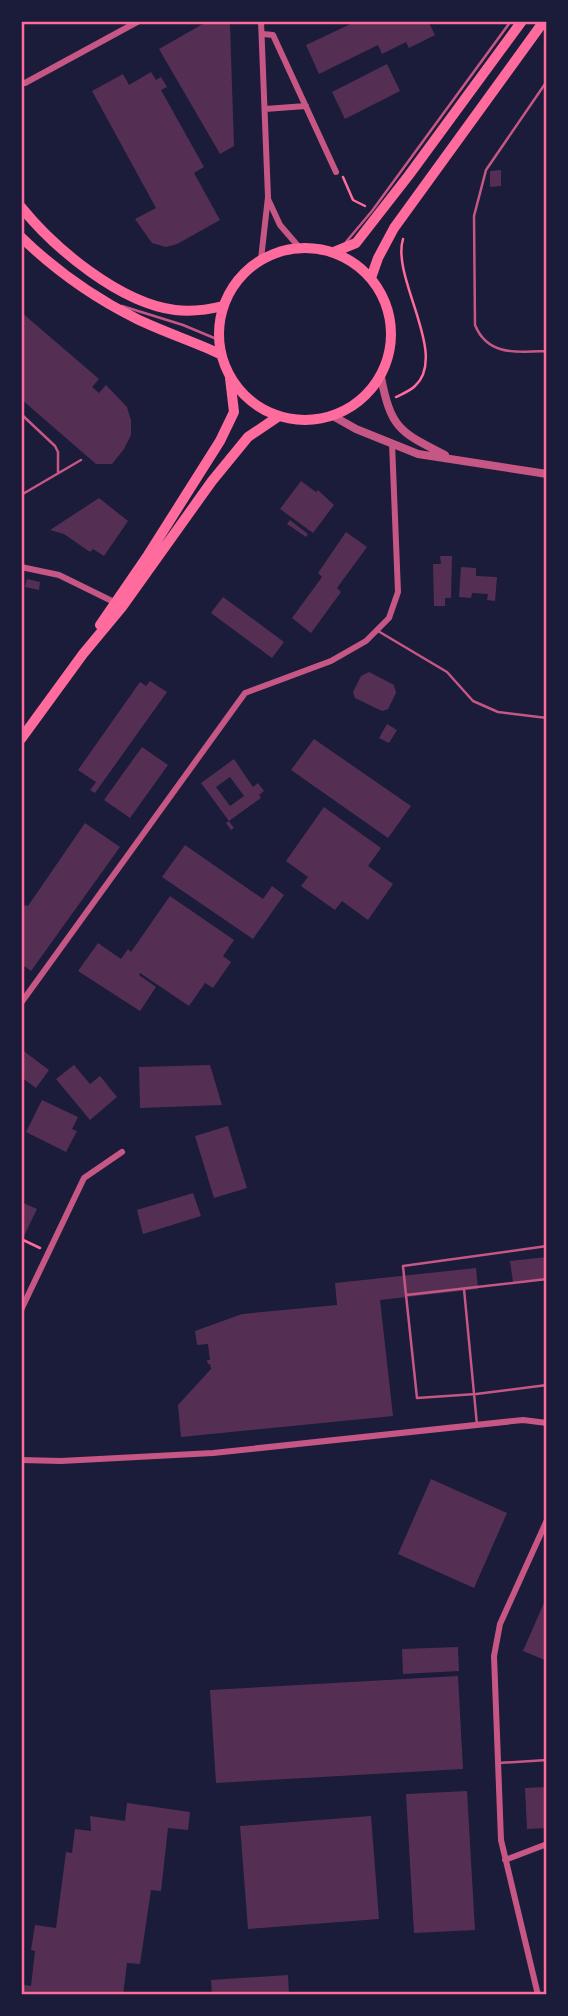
<svg xmlns="http://www.w3.org/2000/svg" width="568" height="2016" font-family="'DM Sans',sans-serif">
<rect width="100%" height="100%" fill="#1b1b3a"/>
<path fill="#542f53" fill-rule="evenodd" d="M208,21H228L230,25L234,146L220,154L159,49Z
M357,21H428L435,35L409,48L406,42L382,54L378,45L319,74L306,45Z
M387,64L400,91L345,119L332,92Z
M151,72L156,80L161,77L167,87L161,90L204,167L194,173L220,220L177,244L166,247L152,243L135,219L156,208L92,91L123,74L129,85Z
M501,170V186L490,187V171Z
M21,312L99,379L92,387L99,393L106,385L127,407L131,420V435L124,449L112,464H96L21,399Z
M301,481L316,492L318,490L334,505L313,533L280,509Z
M99,498L128,521L104,556L93,549L90,552L64,534L50,530Z
M290,520L308,534L306,537L287,524Z
M346,532L367,547L337,588L341,592L311,633L292,618L322,577L318,573Z
M440,556H452L451,598H445V606H434L433,564H441Z
M461,567L476,568V576L497,577L495,601L487,600L488,594L472,593L471,598L459,597Z
M27,579L40,582L39,590L25,587Z
M223,597L284,642L272,658L211,613Z
M369,672L394,685L396,693L388,709L382,711L355,698L353,692L361,676Z
M150,681L167,692L95,793L90,790L96,782L78,770L140,682L146,686Z
M387,724L397,730L389,743L379,738Z
M314,739L411,806L388,838L291,770Z
M142,747L168,765L130,818L104,800Z
M234,759L253,787L258,783L264,791L259,795L261,798L229,821L234,828L231,830L226,823L229,821L201,783ZM230,777L244,796L230,806L216,787Z
M324,807L381,848L368,866L393,884L368,920L342,901L335,910L301,886L308,877L286,861Z
M85,823L120,847L31,971L21,964V911L25,905L28,906Z
M185,845L263,899L272,886L284,895L253,939L162,877Z
M170,896L234,940L223,956L231,962L213,988L205,983L189,1006L140,973L139,975L156,987L140,1011L78,971L98,943L121,959L128,949L131,952Z
M21,1049L49,1070L36,1088L21,1077Z
M74,1065L90,1084L100,1076L117,1097L90,1120L56,1079Z
M210,1065L222,1105L140,1108L139,1067Z
M42,1100L78,1117L72,1129L77,1131L66,1152L26,1132Z
M228,1126L247,1188L214,1198L195,1136Z
M193,1193L201,1216L143,1234L137,1210Z
M21,1202L37,1209L24,1236L21,1234Z
M547,1257V1278L513,1282L510,1261Z
M476,1268L478,1289L380,1300L393,1416L181,1437L178,1405L211,1369L210,1364H208L207,1360H210L208,1344L197,1345L195,1331L242,1314L337,1305L335,1283Z
M431,1479L507,1513L474,1588L398,1554Z
M547,1596V1661L523,1651Z
M458,1647L459,1671L403,1674L402,1649Z
M458,1676L463,1769L216,1783L210,1690Z
M547,1787V1828L527,1829L525,1788Z
M467,1791L475,1930L414,1933L406,1794Z
M127,1803L190,1812L188,1830L168,1828L161,1891L151,1890L140,1964L127,1963L123,1995H22L24,1985L31,1986L35,1951L31,1950L35,1925L56,1928L66,1852L72,1853L75,1829L91,1831L90,1816L125,1821Z
M371,1816L379,1919L248,1929L240,1826Z
M288,1975L289,1995H212L211,1980Z"/>
<g fill="none" stroke-linecap="round" stroke-linejoin="round">
<path stroke="#ff6b9d" stroke-width="2.5" d="M343,177L353,200L365,206
M396,397C402,394 410,391 415,386C449,355 391,278 403,239
M21,1239L40,1248"/>
<path stroke="#c65784" stroke-width="2.5" d="M547,81L486,170L474,216L475,325C488,357 519,352 547,351
M346,242L372,211L511,21
M122,306L183,325L219,340
M21,414L55,446L58,452V472
M21,495L81,460
M378,631L447,672L473,701L498,712L547,718
M547,1279L406,1295L417,1398L476,1394L547,1385
M464,1289L477,1425
M406,1295L403,1266L547,1246
M498,1763L547,1760"/>
<path stroke="#c65784" stroke-width="6" d="M261,21L268,197L261,259
M263,34L273,35L336,172
M21,83H25L139,21
M265,109L306,106
M268,199L280,225L299,247
M21,567L59,575L114,602
M21,1003L245,693L331,661L366,641L389,618L398,592L392,443
M21,1310L84,1178L122,1152
M21,1460L61,1461L213,1453L523,1420L547,1423
M505,1860L547,1844
M538,1995L501,1840L494,1656L500,1624L547,1520"/>
<path stroke="#c65784" stroke-width="8" d="M381,377C391,429 400,432 445,455
M333,416L356,429L418,454L547,474"/>
<path stroke="#ff6b9d" stroke-width="10" d="M21,207C55,249 120,303 175,310C191,312 207,310 223,306
M21,237C55,270 93,297 135,318C163,332 193,341 220,354
M219 334a86 86 0 1 1 172 0a86 86 0 1 1-172 0Z
M334,252L356,243L409,175L522,21
M371,278L378,258L394,228L544,21
M100,625L148,555L220,441L234,412L230,378
M21,739L83,654L122,607L212,481L248,437L279,416"/>
</g>
<rect width="568" height="2016" fill="none" stroke="#1b1b3a" stroke-width="46"/>
<rect x="23" y="23" width="522" height="1970" fill="none" stroke="#ff6b9d" stroke-width="2.5"/>
</svg>
